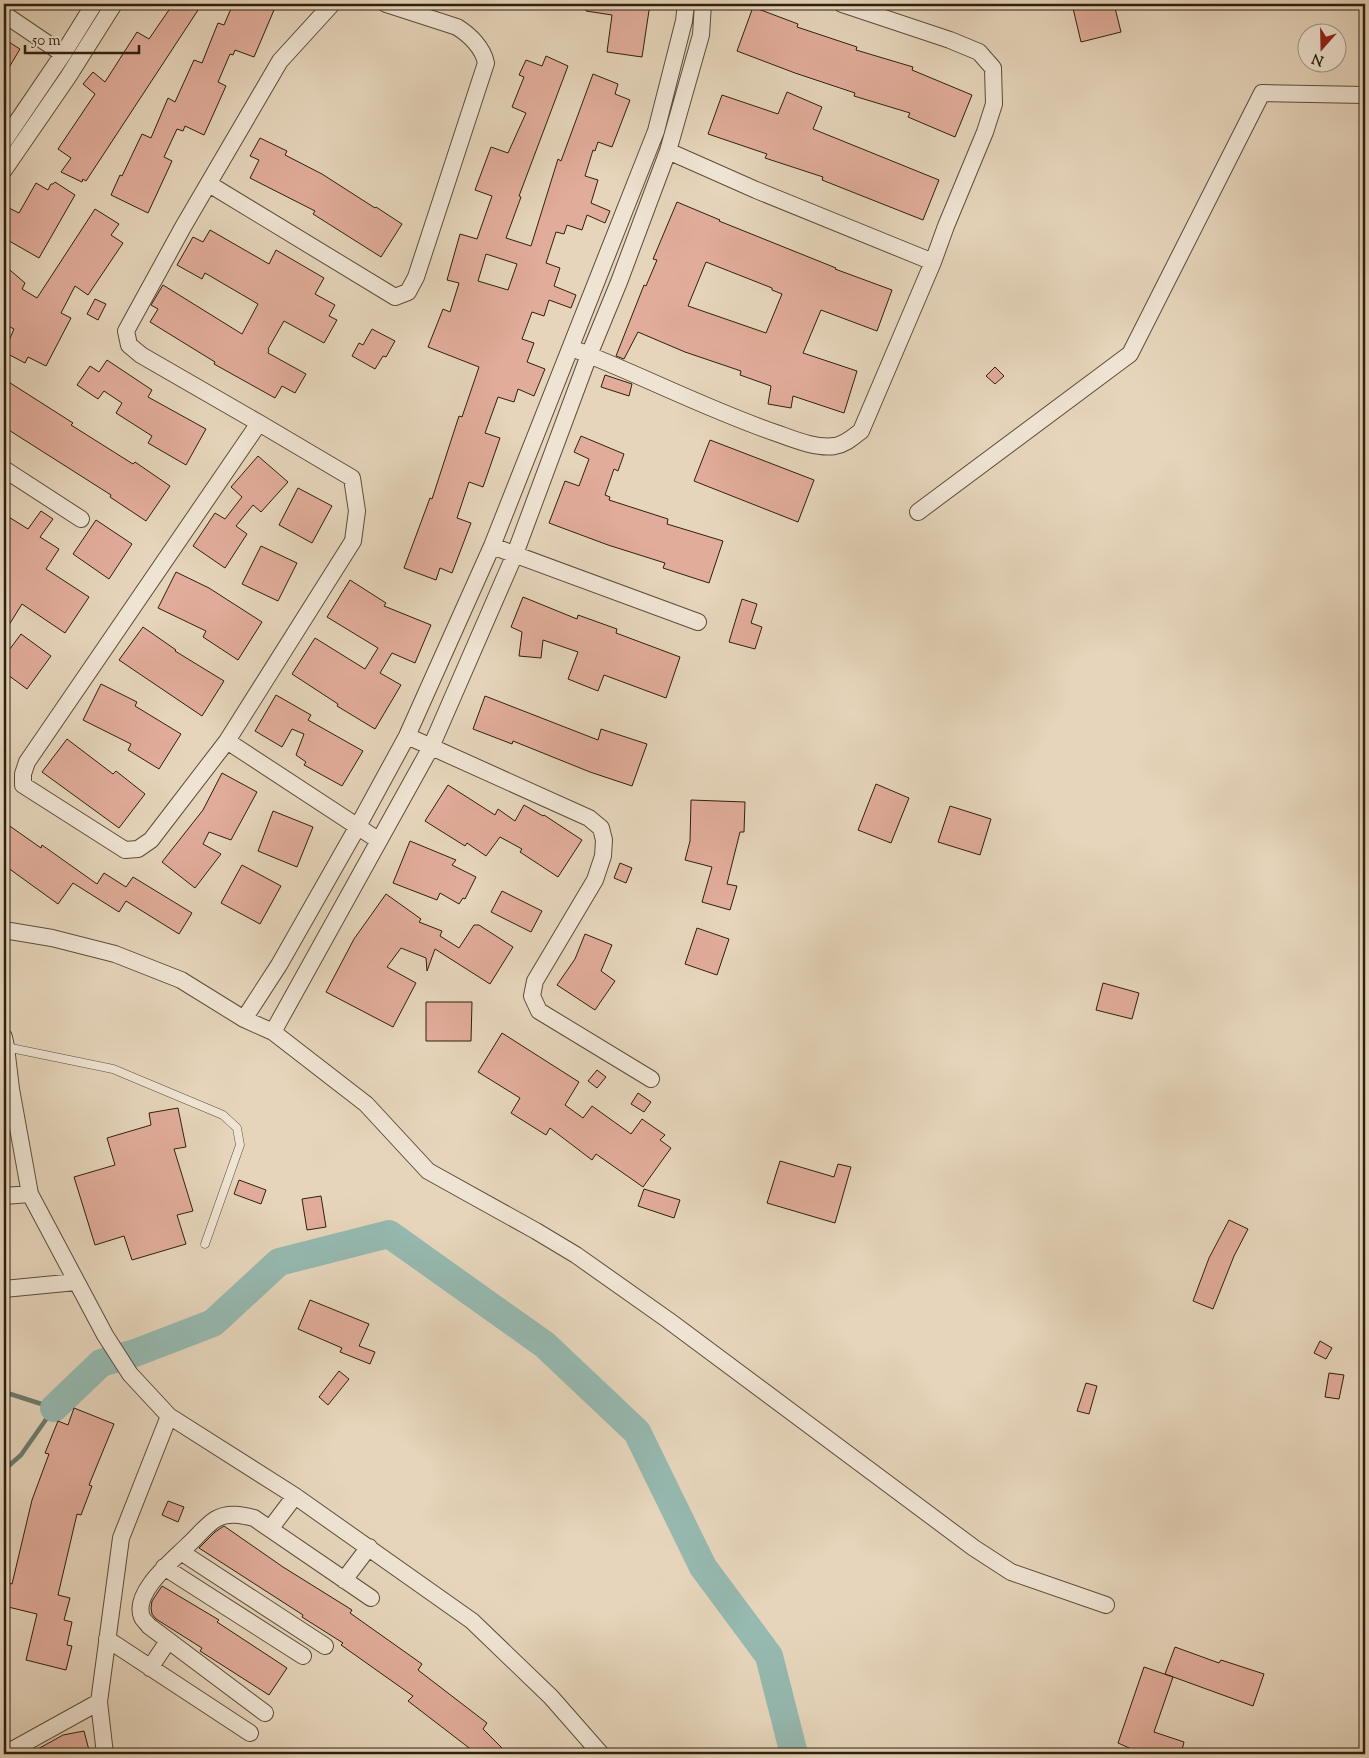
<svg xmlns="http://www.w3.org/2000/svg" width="1369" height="1758" font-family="'Sorts Mill Goudy',serif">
<rect width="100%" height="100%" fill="#e6d5bb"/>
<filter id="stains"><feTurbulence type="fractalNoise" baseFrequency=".004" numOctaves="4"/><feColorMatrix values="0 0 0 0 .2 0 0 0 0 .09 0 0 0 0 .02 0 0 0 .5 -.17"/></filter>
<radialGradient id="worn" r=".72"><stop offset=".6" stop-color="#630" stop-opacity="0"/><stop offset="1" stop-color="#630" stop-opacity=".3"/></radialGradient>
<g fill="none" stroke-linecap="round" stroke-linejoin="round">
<path stroke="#6c7c6f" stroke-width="4.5" d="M4,1392L54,1408L21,1455L4,1470"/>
<path stroke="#96b9b0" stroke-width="28" d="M54,1408L101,1363L135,1353L213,1323L279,1262L389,1234L545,1345L637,1432L703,1567L769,1656L794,1754"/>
</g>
<path fill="#e1ac9a" stroke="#2e200e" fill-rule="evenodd" d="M173,4H202L86,181L83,179L82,182L61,172L71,158L58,149L95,94L83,84L93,72L105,82L137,32L149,39Z
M233,4H260L274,10L254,57L235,50L233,55L230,54L218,82L226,86L204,135L185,126L183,131L177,129L164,157L172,161L148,213L111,195L120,175L122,176L142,134L151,138L168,98L175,102L194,60L202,63L218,23L224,25Z
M587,4H650L642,57L607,52L612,15L586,11Z
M1072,4H1114L1121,32L1081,42Z
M753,7L798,24L797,27L857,47L856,50L913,67L912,70L972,95L955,137L908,117L910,113L854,96L855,93L795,73L737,51Z
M4,39L20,49L4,76Z
M546,56L568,66L519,196L521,197L506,238L531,246L558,159L561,161L593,74L618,84L615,94L630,100L612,147L598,142L595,151L593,150L585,176L598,180L591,203L610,211L605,223L587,215L582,230L567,225L564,234L556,232L546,263L560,268L554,286L576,295L571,308L549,300L544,316L532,312L522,339L534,343L527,362L545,369L534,396L518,389L514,402L498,397L485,433L500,438L483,487L469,482L457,518L471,523L452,573L440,568L436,580L404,568L430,498L432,499L459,416L462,417L479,367L428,347L443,309L450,312L459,283L447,280L460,234L477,239L492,196L475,190L491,147L508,153L526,113L512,107L524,77L519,75L526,60L542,66ZM486,254L517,264L508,290L478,281Z
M787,92L822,107L813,129L939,180L923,220L822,180L823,177L765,158L767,154L708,134L722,95L778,114Z
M260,138L287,151L285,155L322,174L375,208L376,207L402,224L381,257L313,214L315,211L250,178L259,160L250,156Z
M55,182L75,195L39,258L4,238V218L9,208L19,213L36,183L48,190L51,184H53Z
M677,202L720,220L719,221L836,268L835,269L892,290L877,331L821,310L803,353L857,371L844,413L793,396L791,408L768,404L771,386L740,375L741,371L685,352L638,332L624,359L616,356L644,285L646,286L657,260L653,259L656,252ZM706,262L772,288V290L782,294L766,333L688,306Z
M95,209L119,224L111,235L123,243L88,295L75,286L61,313L71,318L46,366L28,357L25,363L4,352L14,329L4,324V265L25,283L22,289L37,298Z
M210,230L269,264L276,250L324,278L315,294L335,305L329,316L337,320L324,343L284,321L268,349L269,350L268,353L306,374L295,393L282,386L275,398L214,364L215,362L150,322L158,309L151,305L163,285L242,334L258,304L205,273L202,279L177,265L193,237L203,242Z
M95,299L106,304L98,320L87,314Z
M372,329L395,341L386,357L383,356L375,369L352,356L359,343L363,345Z
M107,360L152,390L148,397L206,429L186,465L148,443L152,436L116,413L122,403L104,391L98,399L77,385L90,366L99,372Z
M995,367L1004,376L995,384L986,376Z
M605,375L632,384L629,396L601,387Z
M4,379L73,423L71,425L133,464L135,462L170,486L146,521L110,497L111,495L4,427Z
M581,436L624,454L618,471L614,469L605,495L610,497L609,500L668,519L667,524L723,541L709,583L663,568L665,563L608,545L549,523L565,481L579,486L589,459L574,452Z
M710,440L814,480L798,522L694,481Z
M258,456L288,482L261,512L253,505L236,526L247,534L225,568L193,546L215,513L225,519L242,497L231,487Z
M298,488L332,506L312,543L279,525Z
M41,511L53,519L40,537L59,549L46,569L89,597L65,633L22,604L4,633V514L28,529Z
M96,520L132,544L109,579L73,554Z
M261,546L297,563L278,601L242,584Z
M176,572L209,588L262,622L238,660L203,637L206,631L158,608Z
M350,580L386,603L384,606L431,625L415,663L392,653L380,673L401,685L375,729L337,706L338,704L292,674L315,638L365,669L378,648L327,617Z
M523,597L577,619L578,615L617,629L616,633L680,657L666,698L604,675L598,691L568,679L578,652L543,640L541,658L519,656L522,632L511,627Z
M742,599L757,604L751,623L762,627L755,649L729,642Z
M143,627L176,650L175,651L224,681L202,716L119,660Z
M21,634L51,656L27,689L4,672V657Z
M101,684L137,702L135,706L181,734L159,769L128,750L131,744L83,720Z
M276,695L311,715L308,720L363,751L342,786L304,765L306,762L296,755L304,734L292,729L282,747L255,731Z
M485,696L598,740L601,729L647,744L632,786L590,772L513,741L512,744L473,729Z
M67,739L113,774L116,771L145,794L119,828L42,772Z
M222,773L257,792L231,840L209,832L203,844L221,854L195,888L162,862L203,810Z
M876,784L909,798L891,843L858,830Z
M448,785L495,815L498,809L515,821L524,805L543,816L544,815L582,840L558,877L520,852L522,849L500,837L486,856L467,843L465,846L425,821Z
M691,800L745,802L744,832H740L727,884L737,886L730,910L702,902L712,867L685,860L690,841Z
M950,806L991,819L980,855L938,842Z
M273,811L313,827L297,867L258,851Z
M4,822L41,848L42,845L97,884L104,873L126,887L133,877L192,913L179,934L126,901L119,912L73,883L58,904L4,865Z
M410,841L456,860L452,865L476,877L465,899L463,898L459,904L440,893L437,900L393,883Z
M620,863L632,868L626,883L614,878Z
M242,865L281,886L260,924L221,903Z
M502,891L542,911L531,932L491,912Z
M386,894L421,919L419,922L442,931L440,936L459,948L474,925H479L513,947L490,984L435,949L427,971L426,958L401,948L387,967L416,983L393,1027L326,992L354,939Z
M697,928L729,939L717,975L685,964Z
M585,934L612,945L601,971L615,981L595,1010L557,985L575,959Z
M1103,983L1139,993L1132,1019L1096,1010Z
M426,1002H472L471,1041H426Z
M502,1033L579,1082L565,1105L583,1118L592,1106L631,1134L642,1119L665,1135L660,1140L671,1148L643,1187L596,1154L592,1160L550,1128L546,1135L511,1113L520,1098L478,1072Z
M597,1070L606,1077L597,1088L588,1081Z
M638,1093L651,1102L644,1112L631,1104Z
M178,1108L186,1147L174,1149L193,1211L177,1215L186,1244L132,1260L124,1236L95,1245L74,1177L115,1165L107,1138L151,1125L149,1113Z
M780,1161L834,1177L838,1164L851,1167L835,1223L767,1203Z
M239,1180L266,1190L261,1204L234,1194Z
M644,1189L680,1200L674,1218L638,1206Z
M321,1196L326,1227L307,1230L302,1199Z
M1229,1220L1248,1229L1234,1256L1213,1309L1193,1301L1209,1258Z
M310,1300L369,1324L359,1346L375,1352L370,1364L340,1352L342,1348L298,1329Z
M1320,1341L1332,1348L1326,1359L1314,1353Z
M339,1371L349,1379L328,1405L319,1397Z
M1329,1373L1344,1375L1339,1399L1325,1397Z
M1086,1383L1097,1386L1089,1414L1077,1411Z
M74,1408L114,1424L89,1485L92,1486L81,1515L77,1514L58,1595L70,1598L64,1620L72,1622L67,1645L72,1646L66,1670L26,1660L37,1614L4,1606V1582L12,1584L32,1500L49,1454L45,1453L58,1421L68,1425Z
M168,1501L184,1507L178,1522L162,1515Z
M224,1526L283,1567L352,1610L350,1613L422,1664L418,1670L487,1723L483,1729L508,1754H477L408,1701L413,1696L341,1645L343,1643L302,1617L303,1615L199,1548L215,1532Z
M162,1586L219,1620L217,1622L287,1668L269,1695L200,1651L202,1648L156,1619L152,1614L151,1608L152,1601Z
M1175,1647L1219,1663L1221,1660L1264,1674L1253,1706L1165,1674Z
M1144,1667L1173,1677L1154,1732L1184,1742L1181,1754H1135L1136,1751L1118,1743Z
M84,1731L90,1754H29L63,1735Z"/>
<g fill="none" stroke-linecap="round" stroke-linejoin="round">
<defs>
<path id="lane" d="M6,1047L113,1069L223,1115L237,1128L240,1145L205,1244"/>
<path id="street" d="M332,4L280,61L183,227L126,331L129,345L141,355L259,423L352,478L357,511L353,541L227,741L378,840
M4,14L63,54
M4,141L63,54L94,4
M668,151L756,190L933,262
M4,170L68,77L114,4
M209,184L395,297L408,292L416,277L486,63C483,48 470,35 457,27L386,4
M579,351C645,377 709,410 776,433C793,439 816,449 835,446C846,444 853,437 861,431L933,262L946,226L985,132L994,104L993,68L979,52L950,40L842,4
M4,469L81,519
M918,512L1130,354L1262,93L1365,95
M492,546L698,622
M407,736L589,818L601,828L604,840L603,856L595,880L535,981L532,996L539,1011L651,1079
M227,741L151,840L138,849L125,850L23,785V774L27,762L259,423
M4,930L52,938L115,954L181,980L244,1019L273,1032L366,1104L428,1171L536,1231L576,1255L668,1320L974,1548L1011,1572L1106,1605
M244,1019L279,965L358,826L407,736L492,546L656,131L684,21L686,4
M273,1032L431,747L515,554L589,355L619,282L668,151L701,35L703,4
M4,1037L6,1047L11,1089L30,1194L105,1335L130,1374L169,1416L295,1496L472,1621L551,1697L601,1754
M4,1196L30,1194
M4,1289L76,1282
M270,1529L295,1496
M181,1552L325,1646
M164,1567L303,1656
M344,1580L369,1547
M107,1639L250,1733
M150,1668L168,1641
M265,1713L149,1626C147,1623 143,1620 142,1617C132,1593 173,1560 188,1545C197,1537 206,1525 216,1519C228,1512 242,1515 254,1518L371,1598
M5,1754L99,1702
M105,1754L99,1702L121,1538L169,1416"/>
</defs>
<use href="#lane" stroke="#5c4d39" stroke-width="9"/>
<use href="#street" stroke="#5c4d39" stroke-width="18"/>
<use href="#lane" stroke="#efe4d3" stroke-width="8"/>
<use href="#street" stroke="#efe4d3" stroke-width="16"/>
</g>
<rect width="1369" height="1758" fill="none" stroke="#e6d5bb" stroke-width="20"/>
<rect x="5" y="5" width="1359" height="1748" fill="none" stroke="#2e200e" stroke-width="2.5"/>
<rect x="10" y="10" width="1349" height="1738" fill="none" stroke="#2e200e"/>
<g transform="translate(1322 48) rotate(200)"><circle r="24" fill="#efe4d3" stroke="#a29684"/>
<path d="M0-4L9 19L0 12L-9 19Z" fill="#8f2418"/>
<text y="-8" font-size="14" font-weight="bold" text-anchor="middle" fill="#2e200e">N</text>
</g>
<path d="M25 45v8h114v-8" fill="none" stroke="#2e200e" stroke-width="2.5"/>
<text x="32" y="45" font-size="15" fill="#2e200e" stroke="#efe4d3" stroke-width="4" paint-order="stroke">50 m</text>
<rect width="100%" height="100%" filter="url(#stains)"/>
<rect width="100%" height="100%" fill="url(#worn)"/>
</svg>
